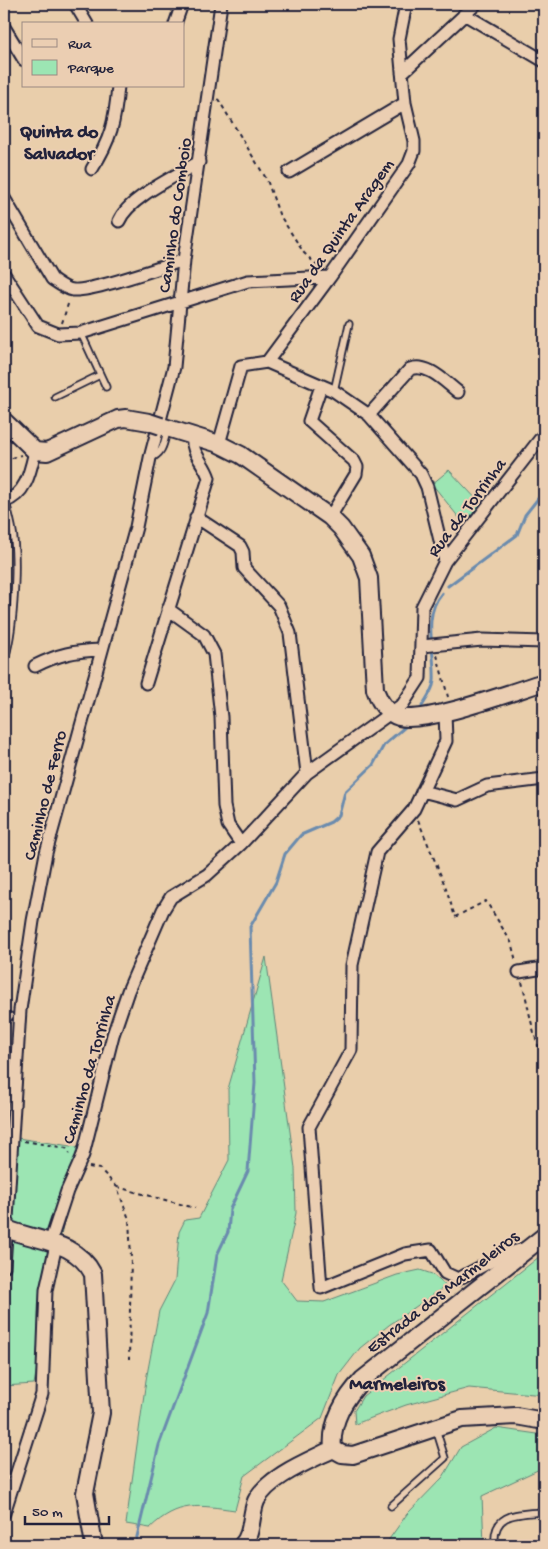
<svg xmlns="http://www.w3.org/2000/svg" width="548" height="1549" font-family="'Gochi Hand',sans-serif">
<rect width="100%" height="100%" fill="#e9ceab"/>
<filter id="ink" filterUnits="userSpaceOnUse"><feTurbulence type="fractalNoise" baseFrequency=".02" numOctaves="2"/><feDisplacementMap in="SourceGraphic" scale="10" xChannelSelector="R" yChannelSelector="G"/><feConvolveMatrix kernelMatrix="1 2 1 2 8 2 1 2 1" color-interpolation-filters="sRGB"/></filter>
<g filter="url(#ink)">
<path fill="#9ce5b3" stroke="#5f8477" d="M449,470L481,504L464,524L432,484Z
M266,957L295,1168L296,1213L281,1280L297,1301L324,1302L397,1275L420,1270L432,1274L446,1286L389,1325L360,1348L339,1375L322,1418L244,1476L235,1510C199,1505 178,1501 150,1528L126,1524L146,1380L159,1311L175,1280L179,1232L185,1220L199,1218L229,1160L228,1089Z
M17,1138L77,1147L34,1384L4,1386Z
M544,1253V1395L469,1388L406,1405L355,1424L354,1411L363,1396Z
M496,1428L544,1435V1467L482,1496L484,1545H385L407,1514L443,1477L461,1447Z"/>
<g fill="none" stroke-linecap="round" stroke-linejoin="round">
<path stroke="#6b8bae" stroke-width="3" d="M448,586L517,535L525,515L544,491
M422,706C427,698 433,690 434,681C436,652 421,617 442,593
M135,1545L159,1445L208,1313L217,1255L228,1232L230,1209L248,1171L255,1083L250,927L276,882L285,854L301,835L331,822L339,815L345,792L373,765L384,745L406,726"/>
<defs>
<path id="lane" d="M81,333L106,387
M334,391L349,324
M55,397L100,375
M150,458C163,455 164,442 167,431
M4,660C14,637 17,566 14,540C13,527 9,514 6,502
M4,1023L10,1016
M391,1506L445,1458L436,1429
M495,1545C492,1512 518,1514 544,1512"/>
<path id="street" d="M75,4L87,24
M464,14L544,61
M175,24L182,4
M4,27L24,60
M402,73L476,4
M92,169C111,139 115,122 118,86
M289,172L405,103
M4,198L52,279C58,283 65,289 73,290C92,292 161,267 184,260
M119,221C129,197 177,176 199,162
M4,274L38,326L58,334L81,333L248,281L330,277
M267,362L334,391L369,415L421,474L427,487L445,561
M321,386L309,421L354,461L357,467L356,474L330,517
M369,415L410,369C428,363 444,381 458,392
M219,444L241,366L267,362L330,277L409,164L414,151V141L405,103L399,39L406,4
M4,502C26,494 30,473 35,451
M196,517L240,546L243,552L244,568L279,606L290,633L307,773
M168,609L204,635L214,654L221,717L224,806L228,825L241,844
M422,646L482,640L544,642
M35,666C59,654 74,651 101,650
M146,683L209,478C205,463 190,453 193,436
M445,712L446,741L414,809L377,852L352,965L351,1050L309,1127L321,1288L405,1254L431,1250L445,1273L458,1279L503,1255L523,1249
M422,791L457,800L487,786L544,779
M519,972L544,968
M50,1243L67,1191L83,1155L113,1035L128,991L163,910L171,897L207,875L241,844L307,773L403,704L420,678L422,607L445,561L544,434
M4,1267L20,1010L33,921L46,853L136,527L150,458L174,367L184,260L221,4
M4,1513L42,1394L46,1290L56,1245"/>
<path id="secondary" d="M4,421L35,451L47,452L118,419L126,418L149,422
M161,426L219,444L241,455L330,517L341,528L361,556L369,578L375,689C379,701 386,713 399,717C427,724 514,691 544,682
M4,1228C35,1241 76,1240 93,1274L101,1413L85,1493L94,1545
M333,1449C330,1421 345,1398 363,1379L544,1236
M333,1449L342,1454L353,1455L462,1419L516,1416L544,1421
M242,1545C253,1534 250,1516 256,1501C267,1477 311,1460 333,1449"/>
</defs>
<use href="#lane" stroke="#22223b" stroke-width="9"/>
<use href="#street" stroke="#22223b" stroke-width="15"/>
<use href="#secondary" stroke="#22223b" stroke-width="20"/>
<path stroke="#22223b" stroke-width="2" stroke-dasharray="4 4" stroke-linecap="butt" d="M218,99L267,180L279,214L304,253L319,267
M62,323L69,301
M4,461L21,455
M437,655L448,697
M418,820L446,888L455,917L486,901L511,942L516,961
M522,982C529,1007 532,1036 544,1058
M24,1141L66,1148L70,1154
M89,1167L100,1169L117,1187L129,1219L131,1257L129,1359
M117,1187L195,1208"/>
<use href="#lane" stroke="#ebceb2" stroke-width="5.5"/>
<use href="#street" stroke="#ebceb2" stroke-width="11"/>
<use href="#secondary" stroke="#ebceb2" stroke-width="16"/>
<defs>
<path id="secondary-bridge" d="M149,422L161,426"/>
</defs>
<use href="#secondary-bridge" stroke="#22223b" stroke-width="20" stroke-linecap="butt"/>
<use href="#secondary-bridge" stroke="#ebceb2" stroke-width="16"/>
</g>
</g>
<g text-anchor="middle" stroke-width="4" stroke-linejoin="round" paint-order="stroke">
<g font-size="18" fill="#22223b" stroke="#ebceb2">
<text transform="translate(174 215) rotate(-82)" y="6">Caminho do Comboio</text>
<text transform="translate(340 230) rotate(-55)" y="6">Rua da Quinta Aragem</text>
<text transform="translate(466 507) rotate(-53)" y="6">Rua da Torrinha</text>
<text transform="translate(44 795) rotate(-76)" y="6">Caminho de Ferro</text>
<text transform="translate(88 1069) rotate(-74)" y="6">Caminho da Torrinha</text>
<text transform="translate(442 1291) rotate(-38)" y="6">Estrada dos Marmeleiros</text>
</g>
<g font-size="19" font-weight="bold" fill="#22223b" stroke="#ebceb2">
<text x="59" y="137">Quinta do<tspan x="59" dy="22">Salvador</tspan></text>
<text x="397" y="1389">Marmeleiros</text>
</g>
</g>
<rect width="548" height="1549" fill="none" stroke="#ebceb2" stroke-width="20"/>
<rect x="10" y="10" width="528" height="1529" fill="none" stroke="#22223b" stroke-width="2" filter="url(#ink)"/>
<rect x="22" y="22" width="162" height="65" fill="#ebceb2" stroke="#9b8982"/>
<rect x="32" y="39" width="25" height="8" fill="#ebceb2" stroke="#9b8982"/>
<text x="68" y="48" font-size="15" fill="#22223b">Rua</text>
<rect x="32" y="60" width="25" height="15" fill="#9ce5b3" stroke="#9b8982"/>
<text x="68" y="72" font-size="15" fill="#22223b">Parque</text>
<path d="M25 1516v8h84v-8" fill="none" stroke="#22223b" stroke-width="2.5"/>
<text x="32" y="1516" font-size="15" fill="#22223b" stroke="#ebceb2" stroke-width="4" paint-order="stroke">50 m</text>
</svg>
